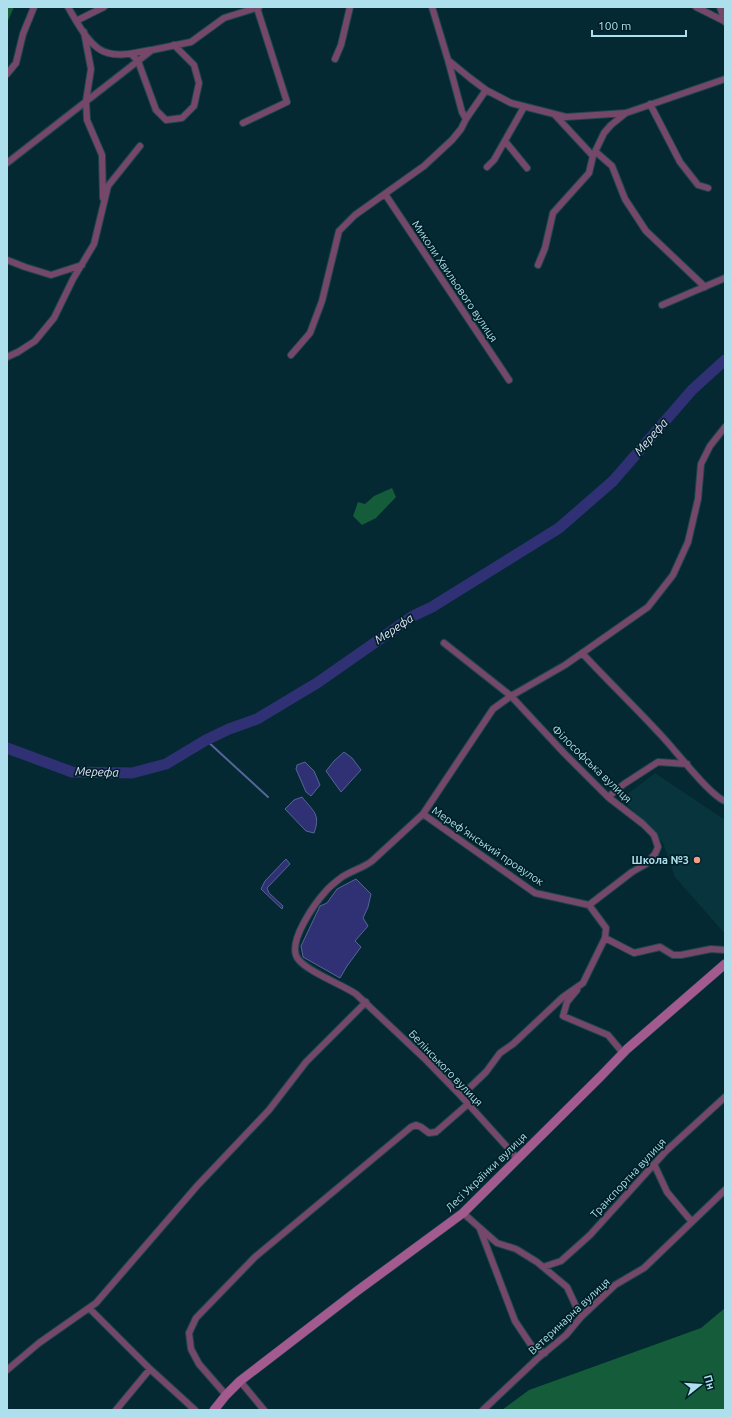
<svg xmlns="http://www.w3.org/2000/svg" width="732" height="1417" font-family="Ubuntu,sans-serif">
<rect width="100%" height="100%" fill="#042932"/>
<path fill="#08343e" d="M655,773L725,820V934L675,877L663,843L648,825L621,799Z"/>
<path fill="#145c3a" d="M7,7H14L7,23Z
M392,488L396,497L376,518L362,525L353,516L358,502L365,504L374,496Z
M725,1308V1410H502L529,1390L701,1328Z"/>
<path fill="#2f3174" stroke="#556598" d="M344,752L352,758L361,770L341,792L326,771L334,761Z
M305,762L314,771L320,785L311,796L306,792L296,769L297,765Z
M302,797C313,811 321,814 314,833L306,831L285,809L294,800Z
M286,859L290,864L267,888L269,893L283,906L282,909L261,889L265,881Z
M356,879L371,894L368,907L363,918L368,926L355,941L361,947L347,966L340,978L303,957L301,946L320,906L327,903L337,889Z"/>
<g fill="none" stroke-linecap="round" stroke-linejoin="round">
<path stroke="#556598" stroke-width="2" d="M206,740L268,797"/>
<path stroke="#2f3174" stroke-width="11" d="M7,748L72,772L132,773L166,764L206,740L229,729L257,719L317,683L413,616L432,607L559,528L613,481L692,390L725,360"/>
<defs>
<path id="street" d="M68,7C77,22 90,49 108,53C122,57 137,52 151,50
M432,7L448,60L470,78L486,90L511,103L566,117L626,113L725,79
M696,7L724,21
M720,7L725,22
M76,21L104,7
M84,32L91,69L86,101L87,120L102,155L103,198
M131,54L138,61L156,110L166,120L182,118L194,106L199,83L194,65L174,45
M335,59L341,45L350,7
M448,60L462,112L466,119
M7,74L16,63L23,34L34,7
M650,104L680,162L698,185L708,188
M555,115L593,156
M243,123L287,102L257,8
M505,141L527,168
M596,152L612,166L625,199L646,231L705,287
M7,163L152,50L191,42L224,18L259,7
M487,167L494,160L524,107
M385,194L509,380
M7,260L25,267L51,275L82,265
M538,265L545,248L553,213L589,173L593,156L604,133L611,125L626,113
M662,305L725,278
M291,355L310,333L322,301L339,231L355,215L424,166L452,140L461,129L466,119L486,90
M7,357L18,352L35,341L54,318L73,279L94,244L108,186L140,146
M582,653C607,680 634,706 659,733C673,747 709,795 725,801
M608,797L624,784L658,762L687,764
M423,814L535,893L589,905L632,872L646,864L655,854L658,847L654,835L643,824L608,797L564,753L511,696L444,643
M605,938L634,953L660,947L673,955H681L711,949L725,950
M577,990L567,1002L563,1016L608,1035L623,1053
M461,1096L486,1072L500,1053L513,1044L563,997L583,983L605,938L606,928L589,905
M518,1159L461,1096L424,1058L356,994C341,984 308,972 298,959C286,943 315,903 326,891C330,886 337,881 342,877C351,871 363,868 372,861L423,814L493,709L511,696L565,665L648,607L673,575L688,542L698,499L701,464L710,446L725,427
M654,1164L667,1192L692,1222
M463,1213L497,1243L516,1249L537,1262L567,1287L581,1317
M480,1229L515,1321L531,1345L545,1353
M543,1267L561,1261L590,1235L666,1151L725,1097
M89,1308L150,1369L195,1410
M7,1370L39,1343L96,1303L197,1186L269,1110L306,1062L366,1002
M240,1381L264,1410
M226,1395L199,1364L191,1349L189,1333L196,1318L255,1257L411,1127L416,1125L421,1127L429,1133L436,1132L468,1104
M116,1410L150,1369
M483,1410L537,1359L566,1335L581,1317L615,1285L644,1268L725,1190"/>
<path id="secondary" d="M214,1410L226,1395L240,1381L357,1291L463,1213L601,1076L627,1049L725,964"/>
</defs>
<use href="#street" stroke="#1f4650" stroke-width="8"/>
<use href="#secondary" stroke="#1f4650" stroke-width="10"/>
<use href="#street" stroke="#754869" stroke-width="6"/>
<use href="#secondary" stroke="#a25a8f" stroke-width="9"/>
</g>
<circle fill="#f39f85" stroke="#002028" stroke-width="1.5" cx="697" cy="860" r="4"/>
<g text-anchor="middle" stroke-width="3.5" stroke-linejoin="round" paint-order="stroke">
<g font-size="11" fill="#aedfed" stroke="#002028">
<text transform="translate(455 281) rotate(56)" y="4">Миколи Хвильового вулиця</text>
<text transform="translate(592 764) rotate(44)" y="4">Філософська вулиця</text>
<text transform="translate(488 846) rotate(34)" y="4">Мереф'янський провулок</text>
<text transform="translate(446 1068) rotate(46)" y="4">Белінського вулиця</text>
<text transform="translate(486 1172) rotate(-44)" y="4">Лесі Українки вулиця</text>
<text transform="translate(628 1178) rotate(-47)" y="4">Транспортна вулиця</text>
<text transform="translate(569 1316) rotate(-43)" y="4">Ветеринарна вулиця</text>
</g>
<g font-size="11" font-weight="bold" fill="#aedfed" stroke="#002028" text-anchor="end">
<text x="689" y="864">Школа №3</text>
</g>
<g font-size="12" font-style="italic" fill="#dde1f6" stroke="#002028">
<text transform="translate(651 437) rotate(-49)" y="4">Мерефа</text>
<text transform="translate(394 629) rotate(-34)" y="4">Мерефа</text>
<text transform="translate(97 772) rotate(2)" y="4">Мерефа</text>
</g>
</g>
<rect width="732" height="1417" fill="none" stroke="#aedfed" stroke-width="16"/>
<g transform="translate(700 1385) rotate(73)" stroke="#002028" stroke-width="3" paint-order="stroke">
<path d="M0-3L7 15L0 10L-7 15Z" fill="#aedfed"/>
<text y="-6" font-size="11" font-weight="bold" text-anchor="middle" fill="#aedfed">Пн</text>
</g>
<path d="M592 30v6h94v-6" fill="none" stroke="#aedfed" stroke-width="2"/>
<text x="598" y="30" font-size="12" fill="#aedfed" stroke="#002028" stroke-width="3" paint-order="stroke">100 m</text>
</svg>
